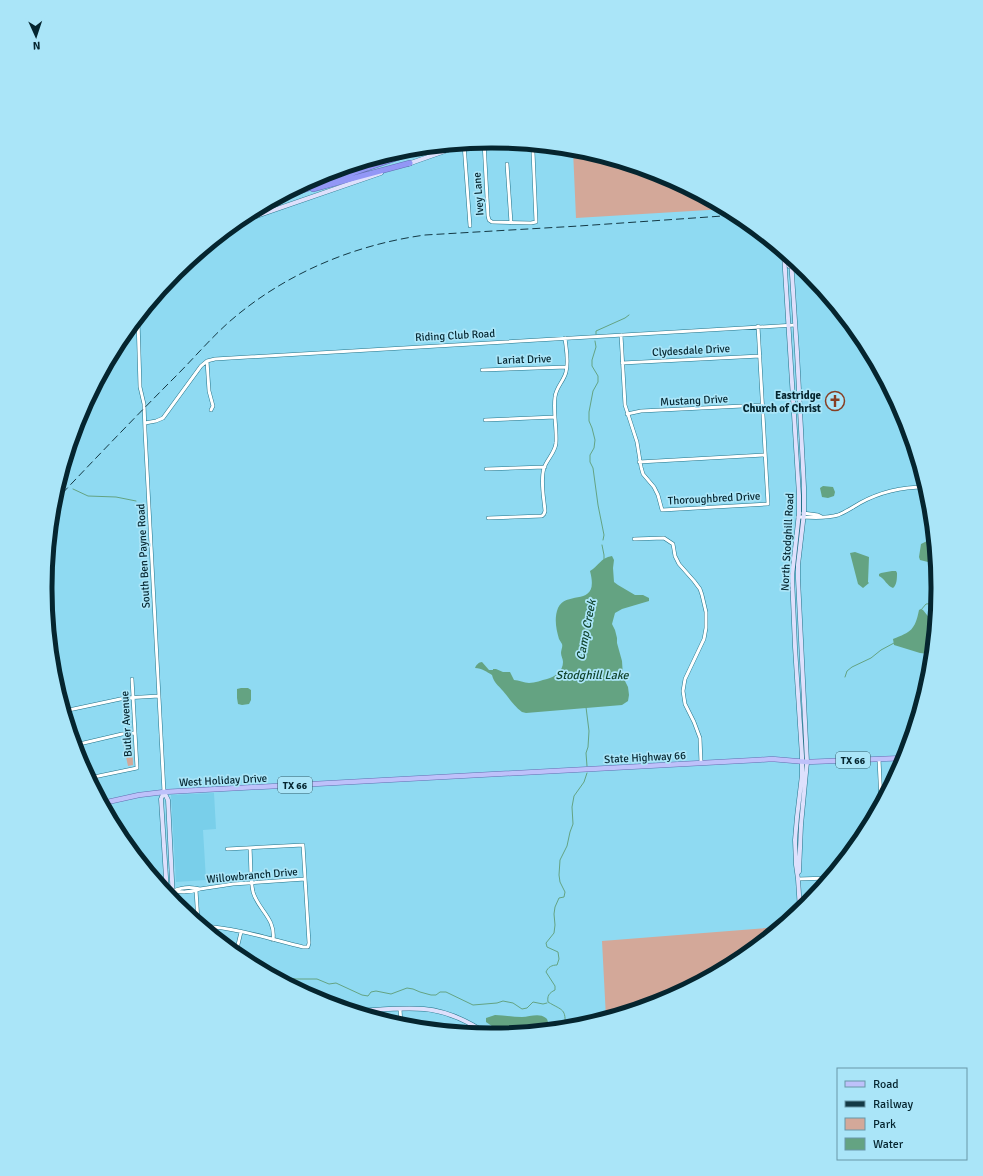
<svg xmlns="http://www.w3.org/2000/svg" width="983" height="1176" font-family="Signika,sans-serif">
<rect width="100%" height="100%" fill="#8fdaf2"/>
<path fill="#79cfea" d="M214,793L216,829L203,830L206,880L176,882L171,795Z"/>
<path fill="#d3a899" d="M573,150H579L663,176L725,209L576,218Z
M132,736L133,765L128,766L122,738Z
M779,927L739,959L662,1001L606,1018L602,941Z"/>
<path fill="#64a382" d="M823,486L833,487L835,492L834,496L828,498L822,497L820,488Z
M927,541L932,543L930,550L932,557L931,561L928,562L920,560L919,557L921,544Z
M855,552L869,557L868,582L869,583L863,588L858,584L850,553Z
M612,556L614,560L613,568L614,582L618,585L635,595H643L649,598V601L622,609L615,613L612,624L615,630L617,638V643L622,661L623,677L628,687L629,695L628,701L622,705L526,713L522,712C514,706 509,698 503,691C498,685 494,683 492,675C487,672 482,668 475,668C476,665 479,662 482,662L489,670H493V669H496L503,672H510L514,680C519,680 524,683 529,683C535,683 542,680 547,679C555,677 563,671 563,662C563,659 561,656 561,653C561,650 563,647 562,644C561,642 560,641 559,639C556,629 554,618 558,608C567,589 600,609 590,571C599,566 600,558 612,556Z
M892,571H896L897,573C897,578 897,585 893,588C887,586 885,579 879,576V574L881,573Z
M921,609L923,610L931,620L934,629L932,650L929,654L920,653L894,645L893,639C911,632 915,630 919,610Z
M241,688H248L251,690V700L249,704L242,705L238,704L237,698V689Z
M495,1015C504,1015 513,1017 522,1017C530,1017 540,1012 547,1019L548,1022L546,1029L502,1033L486,1022V1018Z"/>
<g fill="none" stroke-linecap="round" stroke-linejoin="round">
<path stroke="#64a382" stroke-width="1" d="M596,334V331L625,318L629,315
M595,341L596,347L592,360V366L598,376V382L593,391L589,412V421L592,428L595,440L594,448L590,455V462L593,468L598,505L604,535L603,540
M61,476L66,484
M73,489L88,496L116,497L136,501
M602,545L604,555V560
M932,584L938,590
M921,610L926,604L937,603
M845,677L847,671L852,667L871,658L881,650L894,643
M586,707L589,731L588,747L586,753L587,766
M271,974L274,973L283,974L289,978L296,979H317L329,984L336,983L362,995L368,996L371,992L376,991L391,994L407,988L413,989L420,992L431,995H436L440,992H446L473,1005L497,1003L503,1001L513,1003L522,1009L527,1008L533,1002L543,1004L547,1003
M565,1027C566,1008 563,1011 548,1002C547,996 549,993 555,990V986L546,972C548,967 552,965 557,965L559,959L558,952L547,947L546,943L554,933L555,925L554,914L555,907L559,898L564,897L565,892L560,882L559,875L560,860L567,846L570,832L573,824L572,807L574,796L584,782L587,773"/>
<defs>
<path id="street" d="M484,142L488,216L489,220L492,222L531,223L536,222L533,152
M464,144L470,226
M507,164L511,223
M138,319L140,387L144,404L145,431L164,792
M621,335L625,405L637,442L641,467L643,474L654,487L658,495L662,510L768,504L758,326
M207,361L209,391L213,406L211,410
M622,363L760,356
M482,370L567,367
M627,414L641,411L763,405
M485,420L555,417
M145,423L156,421L163,418L201,366L207,361L215,359L795,325
M639,462L765,455
M486,469L545,467
M803,513L818,515L822,517
M798,517C812,517 825,519 838,515C846,512 853,507 860,503C880,492 903,487 925,487
M488,518L542,516L544,514L545,511C544,498 540,481 544,468C547,459 555,453 556,443C557,428 553,412 555,397C556,387 564,381 566,372C569,361 566,348 565,338
M634,539L664,538L673,544L675,556L679,564L694,581L700,589L702,595L706,612V628L704,639L685,679L683,691L685,704L694,722L700,738L701,763
M64,711L125,698L159,696
M75,745L122,734L135,733
M879,759L881,802
M89,778L137,768L132,679
M250,848C251,861 250,878 253,892C258,910 276,918 273,940
M798,879L829,878
M200,889L233,884L305,879
M196,890L198,922
M171,891C181,892 190,893 200,889C190,886 182,887 173,891
M203,926C237,928 270,939 303,947H308L309,943L303,845L227,849
M236,953L241,932
M400,1009L401,1025"/>
<path id="secondary" d="M408,164L465,144
M236,223L381,173
M784,254L799,495V513L792,576L795,647L802,756V775L797,817L795,840L796,865L798,879L800,910
M791,259L797,352L804,487V513L798,565V579L807,762L801,825L799,872
M789,266L799,265
M164,792L168,800L173,900
M164,792L161,799L167,893
M356,1011C377,1010 403,1007 424,1009C447,1011 468,1021 487,1034"/>
<path id="primary" d="M103,803L139,795L164,792L757,760L772,759L807,762L904,758"/>
<path id="highway" d="M319,176L328,173
M313,189L410,163
M277,199L426,148"/>
</defs>
<use href="#street" stroke="#227288" stroke-width="4"/>
<use href="#secondary" stroke="#227288" stroke-width="5"/>
<use href="#primary" stroke="#616fb0" stroke-width="5.5"/>
<use href="#highway" stroke="#616fb0" stroke-width="6"/>
<use href="#street" stroke="#fff" stroke-width="3"/>
<use href="#secondary" stroke="#dee0fc" stroke-width="4"/>
<use href="#primary" stroke="#bec1fa" stroke-width="4.5"/>
<use href="#highway" stroke="#9297f6" stroke-width="5"/>
<path stroke="#143945" stroke-width="1" stroke-dasharray="8 4" stroke-linecap="butt" d="M54,502C94,460 135,417 176,376C194,358 210,339 229,322C284,274 353,245 425,235L579,226L737,215"/>
</g>
<defs>
<symbol id="church-ring" viewBox="-11 -11 22 22"><circle r="9.5" fill="#aae5f8" stroke="#873e23" stroke-width="1.5"/><path d="M-1.2-6h2.4v3.5h3.3v2.4h-3.3V6h-2.4V-.1h-3.3v-2.4h3.3Z" fill="#873e23"/></symbol>
</defs>
<g fill-rule="evenodd">
<use href="#church-ring" x="824" y="390" width="22" height="22"/>
</g>
<g text-anchor="middle" stroke-width="3.5" stroke-linejoin="round" paint-order="stroke">
<g fill="#aae5f8" stroke="#365f6b" stroke-width="1">
<rect x="836" y="752" width="34" height="16" rx="3"/>
<rect x="278" y="777" width="34" height="16" rx="3"/>
</g>
<g font-size="10" font-weight="bold" fill="#05252f">
<text x="853" y="764">TX 66</text>
<text x="295" y="789">TX 66</text>
</g>
<g font-size="11" fill="#05252f" stroke="#aae5f8">
<text transform="translate(478 194) rotate(-94)" y="4">Ivey Lane</text>
<text transform="translate(455 335) rotate(-3)" y="4">Riding Club Road</text>
<text transform="translate(691 350) rotate(-3)" y="4">Clydesdale Drive</text>
<text transform="translate(524 359) rotate(-2)" y="4">Lariat Drive</text>
<text transform="translate(694 400) rotate(-3)" y="4">Mustang Drive</text>
<text transform="translate(714 498) rotate(-3)" y="4">Thoroughbred Drive</text>
<text transform="translate(787 542) rotate(-87)" y="4">North Stodghill Road</text>
<text transform="translate(143 556) rotate(-93)" y="4">South Ben Payne Road</text>
<text transform="translate(126 724) rotate(-93)" y="4">Butler Avenue</text>
<text transform="translate(645 757) rotate(-3)" y="4">State Highway 66</text>
<text transform="translate(223 780) rotate(-3)" y="4">West Holiday Drive</text>
<text transform="translate(252 875) rotate(-5)" y="4">Willowbranch Drive</text>
</g>
<g font-size="11" font-weight="bold" fill="#05252f" stroke="#aae5f8" text-anchor="end">
<text x="821" y="399">Eastridge<tspan x="821" dy="13">Church of Christ</tspan></text>
</g>
<g font-size="12" font-style="italic" fill="#11442d" stroke="#aae5f8">
<text transform="translate(586 630) rotate(-79)" y="4">Camp Creek</text>
<text x="592" y="679">Stodghill Lake</text>
</g>
</g>
<path d="M0 0H983V1176H0ZM491 148H492A439 439 0 0 1 931 587V589A439 439 0 0 1 492 1028H491A439 439 0 0 1 52 589V587A439 439 0 0 1 491 148Z" fill="#aae5f8" fill-rule="evenodd"/>
<path fill="none" stroke="#05252f" stroke-width="5" d="M491 148H492A439 439 0 0 1 931 587V589A439 439 0 0 1 492 1028H491A439 439 0 0 1 52 589V587A439 439 0 0 1 491 148Z"/>
<rect x="837" y="1068" width="130" height="92" fill="#aae5f8" stroke="#6898a8"/>
<rect x="845" y="1081" width="20" height="6" fill="#bec1fa" stroke="#6898a8"/>
<text x="873" y="1088" font-size="12" fill="#05252f">Road</text>
<rect x="845" y="1101" width="20" height="6" fill="#143945" stroke="#6898a8"/>
<text x="873" y="1108" font-size="12" fill="#05252f">Railway</text>
<rect x="845" y="1118" width="20" height="12" fill="#d3a899" stroke="#6898a8"/>
<text x="873" y="1128" font-size="12" fill="#05252f">Park</text>
<rect x="845" y="1138" width="20" height="12" fill="#64a382" stroke="#6898a8"/>
<text x="873" y="1148" font-size="12" fill="#05252f">Water</text>
<g transform="translate(36 36) rotate(177)" stroke="#aae5f8" stroke-width="3" paint-order="stroke">
<path d="M0-3L7 15L0 10L-7 15Z" fill="#05252f"/>
<text y="-6" font-size="11" font-weight="bold" text-anchor="middle" fill="#05252f">N</text>
</g>
</svg>
